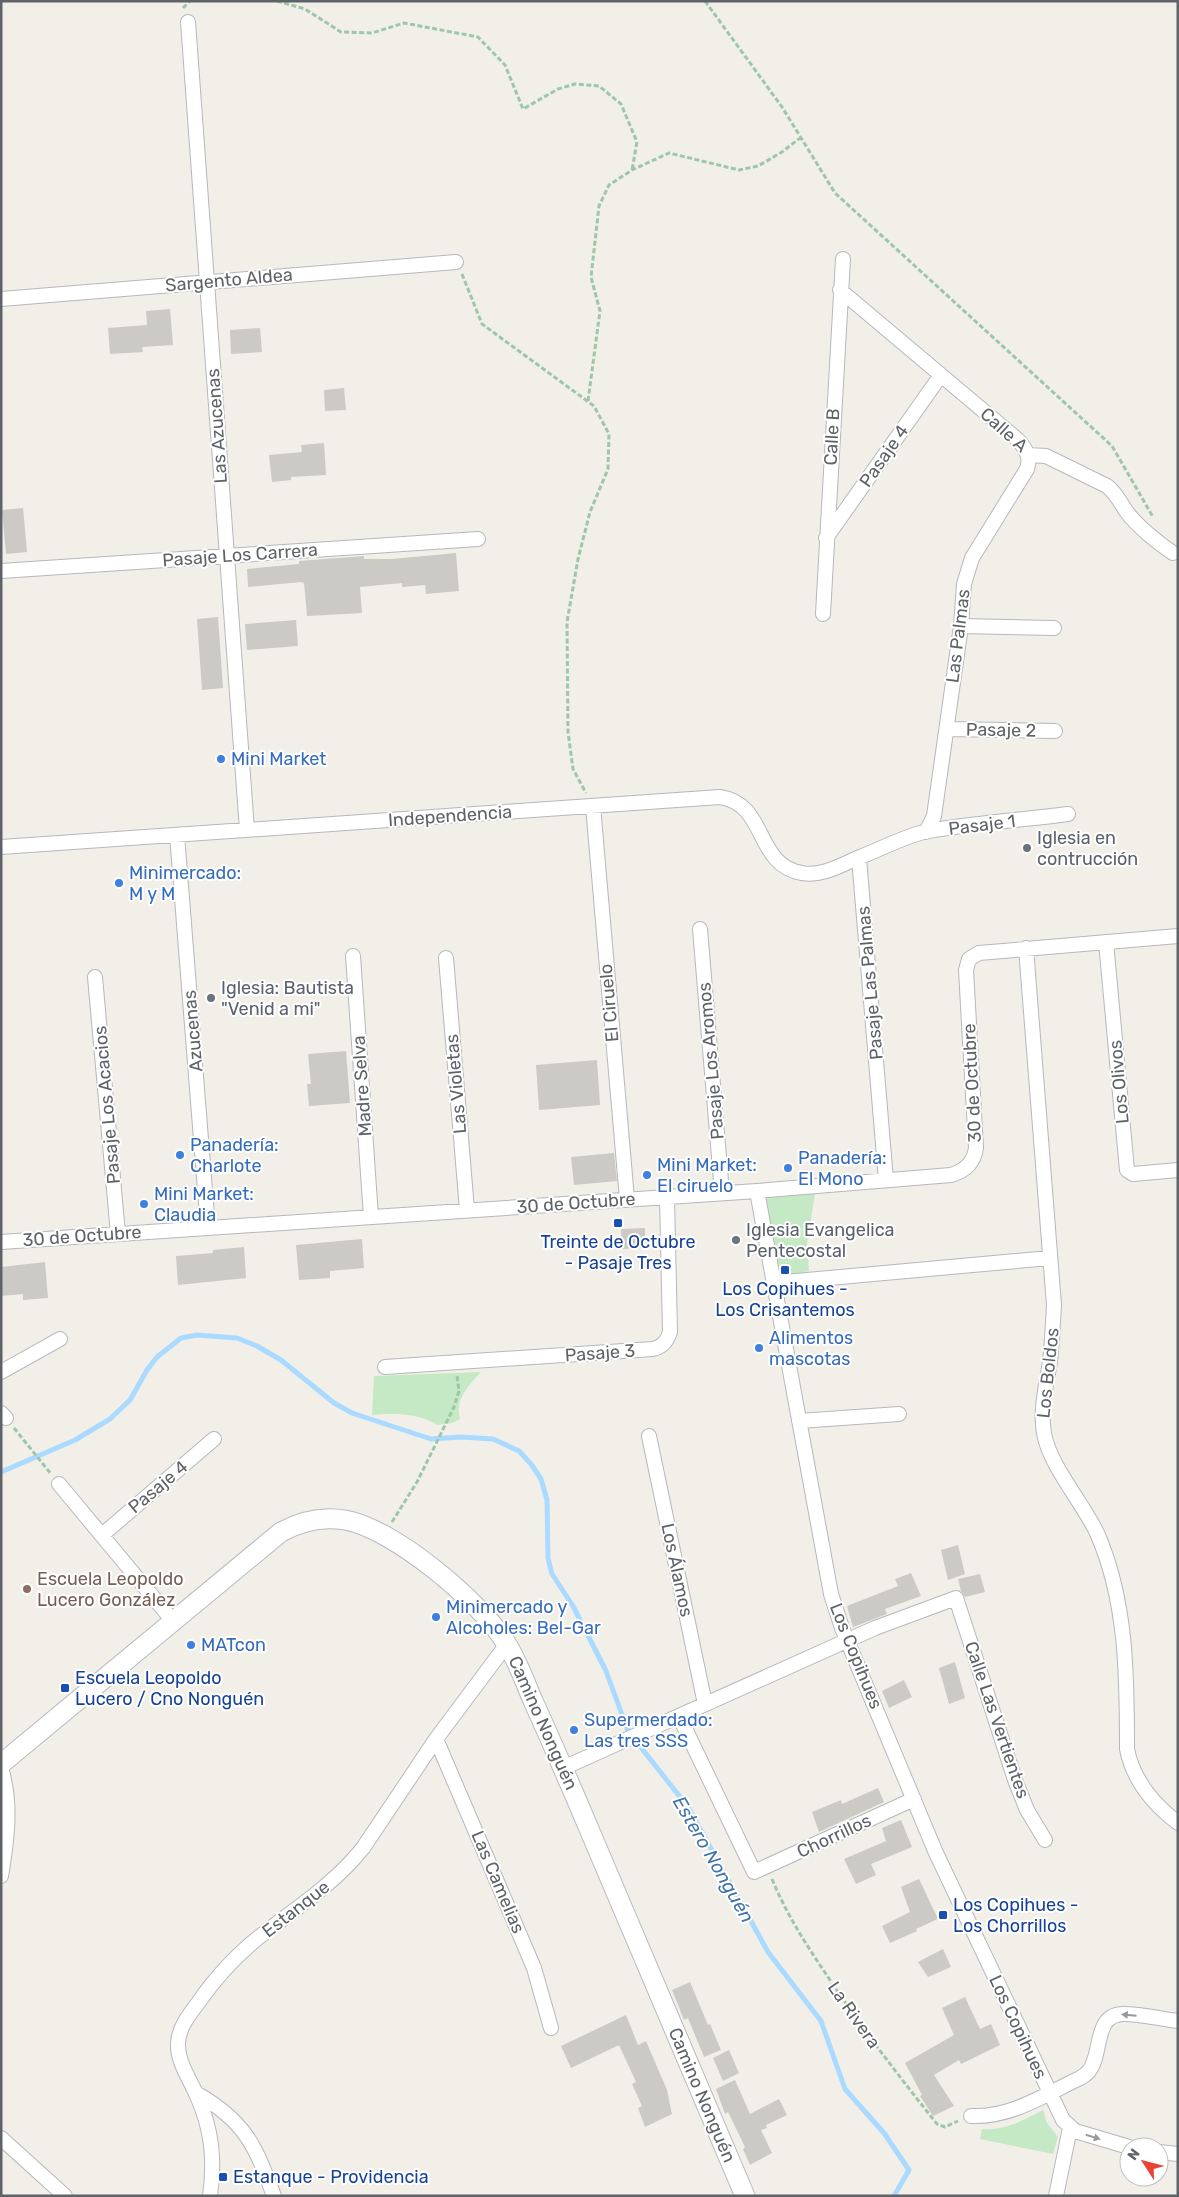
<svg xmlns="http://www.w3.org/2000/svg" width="1179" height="2197" font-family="Rubik,sans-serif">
<rect width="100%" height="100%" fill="#f1efe8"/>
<path fill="#c5e8c5" d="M760,1193L815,1194L807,1243L809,1271L777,1278Z
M481,1372C469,1385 454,1400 460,1419L452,1423L437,1425C421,1413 391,1413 372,1415L374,1376Z
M1043,2110L1047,2123L1058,2137L1053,2154L980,2139L982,2129C1006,2131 1023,2120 1043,2110Z"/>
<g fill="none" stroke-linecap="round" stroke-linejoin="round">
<path stroke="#aadaff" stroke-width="5" d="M1,1472L75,1440L110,1419L130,1400L147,1370L157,1357L181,1338L197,1335L237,1338L257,1346L281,1360L334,1403L352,1413L431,1439L461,1437L493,1439L519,1451L531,1464L541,1479L547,1500L548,1558L552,1574L573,1606L606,1671L628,1731L688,1807L768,1952L821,2021L845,2089L884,2133L909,2170L894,2196"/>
</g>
<path fill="#cccac5" d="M170,309L173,345L142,347L143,352L110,354L108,328L147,325L146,311Z
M260,328L262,352L231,354L230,330Z
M344,388L346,410L325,411L324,390Z
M324,443L326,475L291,477V480L272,482L269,455L302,452L301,445Z
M23,508L27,552L6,554L2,510Z
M456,553L459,591L426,594L425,585L402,587V583L360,587L362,613L307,616L304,583L301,582L248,587L247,569L299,564V561L364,556V559H392Z
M218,617L223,688L202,690L197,619Z
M296,620L298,646L247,650L245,624Z
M346,1051L350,1103L309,1106L307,1084H311L308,1054Z
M597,1060L600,1105L539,1110L536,1065Z
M614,1153L617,1181L574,1185L571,1157Z
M645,1228V1248L622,1249L621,1229Z
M362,1239L364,1268L330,1271V1278L299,1280L296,1245Z
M244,1247L246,1278L178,1285L176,1256L213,1253V1250Z
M45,1262L48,1298L23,1300V1294L1,1296V1267Z
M958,1545L965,1574L948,1580L941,1550Z
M911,1573L921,1596L885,1609L887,1614L853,1627L847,1606L898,1586L895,1579Z
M980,1574L985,1592L965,1597L961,1591L958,1579Z
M955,1662L965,1698L949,1704L939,1668Z
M904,1680L912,1697L889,1708L882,1691Z
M878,1788L884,1802L819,1832L812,1812L841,1800L842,1804Z
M901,1820L912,1847L871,1864L876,1875L856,1884L844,1859L886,1841L882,1828Z
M919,1879L938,1919L916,1929L917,1931L890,1943L882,1926L910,1912L901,1887Z
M943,1949L951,1967L928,1977L918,1962Z
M690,1982L708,2025L710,2024L721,2050L704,2057L688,2018L684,2020L672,1990Z
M965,1997L980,2029L991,2024L1000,2045L961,2064L959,2060L934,2075L954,2106L933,2116L920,2096L922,2095L905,2063L954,2035L942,2008Z
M626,2015L638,2045L646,2041L667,2090L672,2114L645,2127L638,2108L642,2106L632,2084L636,2082L619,2045L571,2068L561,2046Z
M729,2050L739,2073L723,2081L713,2058Z
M735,2080L750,2114L779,2099L787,2115L766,2125L767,2128L761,2130L772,2153L750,2165L743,2149L745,2147L728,2112L725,2114L716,2089Z"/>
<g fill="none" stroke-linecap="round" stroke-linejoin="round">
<defs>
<path id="street" d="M188,22L247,830
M840,290L1018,440C1026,449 1031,457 1027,469L972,558L964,584L961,626L934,816L926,832
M1,299L456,262
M1028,455L1046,456L1107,486C1117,494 1120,502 1126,511C1137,526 1158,543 1173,553
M826,538L941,375
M1,571L478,539
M823,614L843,259
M961,626L1054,628
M947,729L1055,731
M593,806L627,1199
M177,835L208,1228
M1,847L720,797C768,804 754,865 802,873C822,877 843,864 860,857C881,849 907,835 928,831C974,823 1022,820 1068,814
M859,858L886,1180
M700,929L722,1193
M1106,942L1127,1170L1133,1174L1178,1170
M1026,948L1054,1305C1053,1324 1052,1343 1050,1362C1046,1386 1040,1410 1044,1433C1049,1465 1083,1503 1097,1533C1127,1601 1127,1677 1127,1749C1133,1780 1153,1804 1178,1823
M353,956L371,1217
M446,958L467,1210
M95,977L118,1234
M757,1191L831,1594L842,1628L936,1853L1063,2120L1075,2131L1129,2147
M1,1242L757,1191L951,1175C965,1171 974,1163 976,1148L966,970L969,959L979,953L1178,936
M774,1283L1050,1258
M385,1367L653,1349C662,1347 667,1342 670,1332L667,1197
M1,1372L60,1339
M1,1413L6,1418
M799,1421L899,1414
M649,1436L705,1704
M59,1484L173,1621
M102,1535L214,1439
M679,1716L754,1872L914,1799
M436,1739L534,1968L551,2028
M1,1768C12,1803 7,1841 1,1876
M563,1768L875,1628L956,1598L1015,1780L1027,1810L1045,1840
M196,2093C245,2121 255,2145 274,2196
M971,2116C1011,2118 1046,2094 1080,2078C1083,2076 1087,2074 1089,2071C1103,2053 1093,2014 1124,2014C1142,2014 1160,2019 1178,2021
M1,2138L65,2196
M1159,2152L1178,2154
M210,2196C215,2160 212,2129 197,2096C190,2079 177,2062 178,2043C179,2027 189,2015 198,2003C216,1977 237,1954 263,1934C298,1907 335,1883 363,1848L436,1739L507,1644
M1056,2196L1070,2128"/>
<path id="secondary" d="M1,1764L281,1532C301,1521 322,1516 345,1520C393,1528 481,1602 506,1643C518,1661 525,1683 534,1703C554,1747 573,1791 592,1836C643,1956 694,2076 745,2196"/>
</defs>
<use href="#street" stroke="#b5b8bc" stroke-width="16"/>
<use href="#secondary" stroke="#b6babf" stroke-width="21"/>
<path stroke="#9cc7a9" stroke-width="3" stroke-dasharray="5 2.5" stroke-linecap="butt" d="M277,1L305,9L341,32L372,33L404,23L478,37L505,65L523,109L558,89L575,84L599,86L621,104L637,142L632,170
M705,1L782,107L835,193L1112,446L1153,517
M183,8L190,1
M462,274L482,324L594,406L609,434L608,469L590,512L578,559L567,622L568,732L573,769L586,793
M588,401L600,311L591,277L599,206L609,185L632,170L669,153L739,170L758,166L782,152L800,138
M14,1428L51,1474
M392,1522L417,1482L454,1407L459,1391L457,1375
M772,1879C786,1913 805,1943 826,1974C860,2026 898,2075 937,2124L945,2127L958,2121"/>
<use href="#street" stroke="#fff" stroke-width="14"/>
<use href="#secondary" stroke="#fff" stroke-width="19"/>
</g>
<defs><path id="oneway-solid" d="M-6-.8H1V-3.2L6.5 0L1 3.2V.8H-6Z" transform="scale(1.25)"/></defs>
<g fill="#979a9d">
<use href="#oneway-solid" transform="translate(1129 2015) rotate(-175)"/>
<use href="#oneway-solid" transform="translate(1093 2137) rotate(17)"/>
</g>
<g fill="#3f7fe0" stroke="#fff" stroke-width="2">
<circle cx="221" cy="759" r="5"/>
<circle cx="119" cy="883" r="5"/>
<circle cx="180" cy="1155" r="5"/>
<circle cx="788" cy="1168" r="5"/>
<circle cx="647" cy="1175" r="5"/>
<circle cx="144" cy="1204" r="5"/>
<circle cx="759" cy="1348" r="5"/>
<circle cx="436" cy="1617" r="5"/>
<circle cx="191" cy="1645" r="5"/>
<circle cx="574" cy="1730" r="5"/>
</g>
<g fill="#6b7280" stroke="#fff" stroke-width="2">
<circle cx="1027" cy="848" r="5"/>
<circle cx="211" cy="998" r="5"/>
<circle cx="736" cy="1240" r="5"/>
</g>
<g fill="#1a4fb4" stroke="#fff" stroke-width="2">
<rect x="613" y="1218" width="10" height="10" rx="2.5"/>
<rect x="780" y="1265" width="10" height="10" rx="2.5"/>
<rect x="60" y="1683" width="10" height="10" rx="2.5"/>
<rect x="938" y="1910" width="10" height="10" rx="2.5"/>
<rect x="218" y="2172" width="10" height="10" rx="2.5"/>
</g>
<circle fill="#8d6e63" stroke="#fff" stroke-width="2" cx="27" cy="1589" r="5"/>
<g text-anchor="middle" stroke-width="4" stroke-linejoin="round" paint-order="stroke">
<g font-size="18" fill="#5f6368" stroke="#fff">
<text transform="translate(229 280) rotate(-5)" y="6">Sargento Aldea</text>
<text transform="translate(217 426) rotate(-94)" y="6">Las Azucenas</text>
<text transform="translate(1004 430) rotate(42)" y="6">Calle A</text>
<text transform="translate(832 437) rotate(-87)" y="6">Calle B</text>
<text transform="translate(884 456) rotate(-55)" y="6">Pasaje 4</text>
<text transform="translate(240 555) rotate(-4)" y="6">Pasaje Los Carrera</text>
<text transform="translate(958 636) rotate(-83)" y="6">Las Palmas</text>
<text transform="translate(1001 730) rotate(1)" y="6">Pasaje 2</text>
<text transform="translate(450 816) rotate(-4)" y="6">Independencia</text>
<text transform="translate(982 825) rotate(-7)" y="6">Pasaje 1</text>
<text transform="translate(870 983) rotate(-95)" y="6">Pasaje Las Palmas</text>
<text transform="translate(609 1003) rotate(-95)" y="6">El Ciruelo</text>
<text transform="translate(193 1031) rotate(-95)" y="6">Azucenas</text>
<text transform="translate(711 1061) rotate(-95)" y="6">Pasaje Los Aromos</text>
<text transform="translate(1119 1082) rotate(-95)" y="6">Los Olivos</text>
<text transform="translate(972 1083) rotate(-93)" y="6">30 de Octubre</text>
<text transform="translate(456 1084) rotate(-95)" y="6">Las Violetas</text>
<text transform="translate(362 1086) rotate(-94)" y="6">Madre Selva</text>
<text transform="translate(107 1105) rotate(-95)" y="6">Pasaje Los Acacios</text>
<text transform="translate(576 1203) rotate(-4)" y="6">30 de Octubre</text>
<text transform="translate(82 1236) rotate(-4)" y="6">30 de Octubre</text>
<text transform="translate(600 1353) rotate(-4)" y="6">Pasaje 3</text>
<text transform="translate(1048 1373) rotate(-84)" y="6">Los Boldos</text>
<text transform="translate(158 1487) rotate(-40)" y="6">Pasaje 4</text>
<text transform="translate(677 1570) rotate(78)" y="6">Los Álamos</text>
<text transform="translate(856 1656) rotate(68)" y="6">Los Copihues</text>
<text transform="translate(997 1720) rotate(71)" y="6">Calle Las Vertientes</text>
<text transform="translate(543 1723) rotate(66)" y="6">Camino Nonguén</text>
<text transform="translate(834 1836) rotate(-25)" y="6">Chorrillos</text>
<text transform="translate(498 1882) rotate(67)" y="6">Las Camelias</text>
<text transform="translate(296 1909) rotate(-38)" y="6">Estanque</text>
<text transform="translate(854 2015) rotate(55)" y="6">La Rivera</text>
<text transform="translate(1018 2027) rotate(65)" y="6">Los Copihues</text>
<text transform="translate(702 2095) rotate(67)" y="6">Camino Nonguén</text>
</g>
<g font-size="18" fill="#366cbe" stroke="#fff" text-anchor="start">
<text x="231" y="765">Mini Market</text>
<text x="129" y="879">Minimercado:<tspan x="129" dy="21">M y M</tspan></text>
<text x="190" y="1151">Panadería:<tspan x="190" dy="21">Charlote</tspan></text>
<text x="798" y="1164">Panadería:<tspan x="798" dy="21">El Mono</tspan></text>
<text x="657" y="1171">Mini Market:<tspan x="657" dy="21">El ciruelo</tspan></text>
<text x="154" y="1200">Mini Market:<tspan x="154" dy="21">Claudia</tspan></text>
<text x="769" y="1344">Alimentos<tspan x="769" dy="21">mascotas</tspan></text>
<text x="446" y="1613">Minimercado y<tspan x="446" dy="21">Alcoholes: Bel-Gar</tspan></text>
<text x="201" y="1651">MATcon</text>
<text x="584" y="1726">Supermerdado:<tspan x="584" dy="21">Las tres SSS</tspan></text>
</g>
<g font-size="18" fill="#5b616d" stroke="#fff" text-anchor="start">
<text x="1037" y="844">Iglesia en<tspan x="1037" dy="21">contrucción</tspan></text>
<text x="221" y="994">Iglesia: Bautista<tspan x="221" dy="21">"Venid a mi"</tspan></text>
<text x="746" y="1236">Iglesia Evangelica<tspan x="746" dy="21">Pentecostal</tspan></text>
</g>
<g font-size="18" fill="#164399" stroke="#fff" text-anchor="start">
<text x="618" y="1248" text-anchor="middle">Treinte de Octubre<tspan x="618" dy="21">- Pasaje Tres</tspan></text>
<text x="785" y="1295" text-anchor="middle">Los Copihues -<tspan x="785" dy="21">Los Crisantemos</tspan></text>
<text x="75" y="1684">Escuela Leopoldo<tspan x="75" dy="21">Lucero / Cno Nonguén</tspan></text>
<text x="953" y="1911">Los Copihues -<tspan x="953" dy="21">Los Chorrillos</tspan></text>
<text x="233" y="2183">Estanque - Providencia</text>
</g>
<g font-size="18" fill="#785e54" stroke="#fff" text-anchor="start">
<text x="37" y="1585">Escuela Leopoldo<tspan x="37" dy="21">Lucero González</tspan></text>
</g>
<g font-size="19" font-style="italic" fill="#4174aa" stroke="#fff">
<text transform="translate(714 1859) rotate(60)" y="7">Estero Nonguén</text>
</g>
</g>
<rect width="1179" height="2197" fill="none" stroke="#5f6368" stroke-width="5"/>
<g transform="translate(1144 2162) rotate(306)"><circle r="24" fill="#ffffff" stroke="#bfc1c3"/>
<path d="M0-4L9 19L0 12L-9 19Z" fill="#ea4335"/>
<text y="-8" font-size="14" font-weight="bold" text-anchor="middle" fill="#5f6368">N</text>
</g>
</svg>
